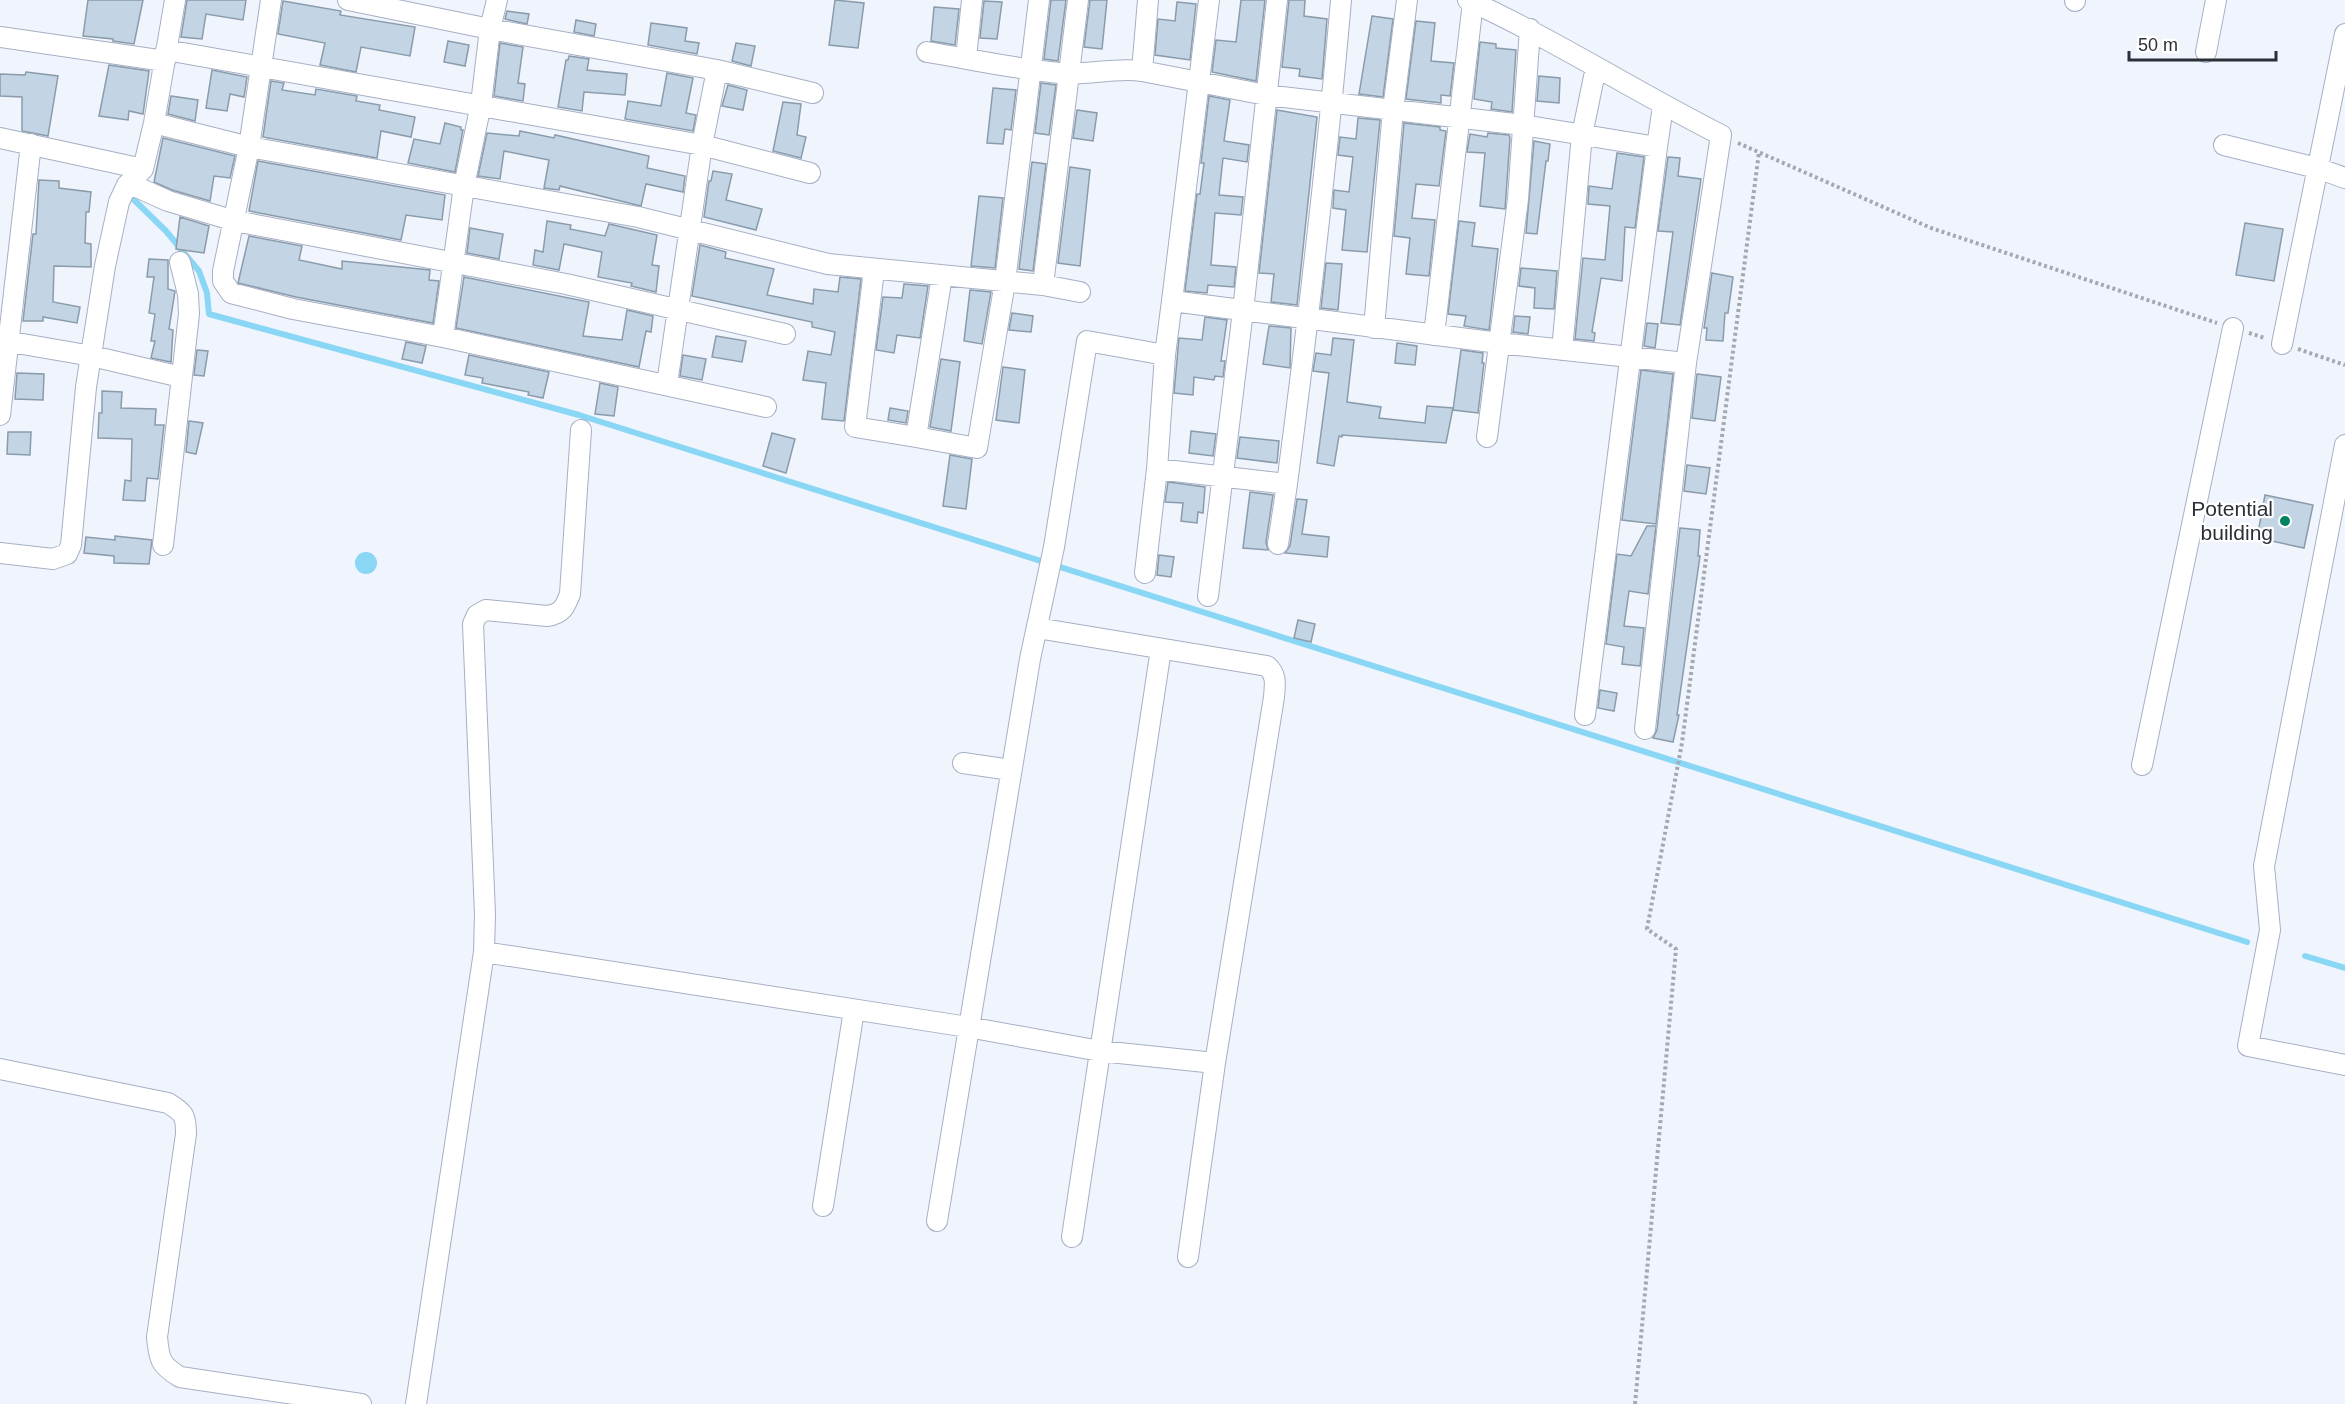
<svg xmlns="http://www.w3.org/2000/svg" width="2345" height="1404" font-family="Arial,sans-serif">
<rect width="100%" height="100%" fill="#f0f4fd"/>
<path fill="#8ad6f5" d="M355 563a11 11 0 1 1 22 0a11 11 0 1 1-22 0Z"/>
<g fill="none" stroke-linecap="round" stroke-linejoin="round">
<path stroke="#8ad6f5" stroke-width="6" d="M129,195L166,231L199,271L207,293L209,314L579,415L2247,942
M2305,956L2345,968"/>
</g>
<path fill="#c3d5e5" stroke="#8a9bab" stroke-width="1.5" d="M88,0H143L134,44L113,41V39L83,36Z
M187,0H246L243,20L206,14L202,39L181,37Z
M835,0L864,3L858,48L829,45Z
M1051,0H1066L1058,61L1044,59Z
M1090,0H1107L1102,49L1084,47Z
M1241,0H1265L1256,81L1212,72L1216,40L1236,42Z
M1289,0H1305L1304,16L1327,19L1322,79L1299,76L1300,69L1282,67Z
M283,1L341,11L340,15L415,27L410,56L361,47L356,72L320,65L325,43L278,34Z
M984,1L1002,2L997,39L980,38Z
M1177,2L1196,4L1190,60L1155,55L1158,19L1175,21Z
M934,7L959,9L955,45L931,41Z
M507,11L529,14L527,24L505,19Z
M1372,16L1393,19L1383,97L1359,94Z
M576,20L596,24L594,36L574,32Z
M1416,21L1435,23L1431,61L1454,63L1450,96L1441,95V103L1406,99Z
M651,23L687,28L685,41L699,43L697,54L648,45Z
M448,41L469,45L465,66L444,62Z
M1480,42L1496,44V48L1516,50L1512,112L1491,109L1492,102L1474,99Z
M500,43L523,47L518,83L525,84L523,101L494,96Z
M736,43L755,46L751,66L732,61Z
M569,56L589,59L587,70L627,74L625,95L584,92L582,111L558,107L566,60H568Z
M109,65L149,71L143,114L129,111L128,120L99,116Z
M212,70L247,77L244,97L230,94L227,111L206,108Z
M26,72L58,76L48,136L22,131V97L0,96V74L25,75Z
M667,73L693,78L686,113L696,115L693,131L625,119L628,101L661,106Z
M1539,76L1560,78L1559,103L1537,101Z
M271,81L284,83L282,90L315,95L316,89L357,96L356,101L380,105L379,110L415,117L411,137L381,131L377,158L263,137Z
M1041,83L1056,85L1049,135L1035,133Z
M728,85L747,90L743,110L722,106Z
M993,88L1016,90L1011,130L1005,129L1003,144L987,143Z
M171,96L198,100L195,121L168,114Z
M1209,96L1230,100L1224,141L1249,145L1247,162L1223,158L1219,195L1243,197L1241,215L1215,213L1211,265L1236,267L1234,287L1208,285L1207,293L1185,291L1197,194H1200L1204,163H1201Z
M783,102L801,104L797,135L806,137L801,158L773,151Z
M1077,110L1097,113L1093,141L1073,138Z
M1277,110L1317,117L1297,305L1271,302L1274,274L1259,273Z
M1358,118L1380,120L1367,252L1342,250L1346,210L1333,208L1334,190L1349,192L1353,157L1338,155L1340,137L1356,139Z
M445,123L461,127V130H463L455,172L408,163L414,139L440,144Z
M1404,123L1440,127V130L1446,131L1439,186L1416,184L1412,218L1435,220L1429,276L1406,274L1410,238L1394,236Z
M520,131L554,138L555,135L649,156L647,168L685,176L683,192L646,184L641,206L560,186L559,190L544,188L549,160L504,151L500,179L478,176L487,133L519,136Z
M1488,133L1509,135L1510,138L1505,209L1480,206L1485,153L1467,152L1470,134L1487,137Z
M163,138L235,156L230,178L214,176L210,201L172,190L154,182Z
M1534,141L1550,144L1548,161H1546L1537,234L1526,233Z
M1617,153L1644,157L1635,228L1625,227L1622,281L1601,278L1592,332L1595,333L1594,341L1575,339L1583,258L1605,260L1610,206L1588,204L1589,186L1612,189Z
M1668,157L1680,158L1678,176L1701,179L1680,325L1661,323L1673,232L1658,231Z
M258,161L445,195L442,220L406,215L401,240L249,211Z
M1032,162L1046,164L1033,271L1019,269Z
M1070,167L1090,170L1080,266L1058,263Z
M713,171L732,174L726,200L762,209L756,230L704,217L709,181H711Z
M39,180L59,181V188L91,192L89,212H86L85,243L91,244V267L54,266L53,302L80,307L77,323L43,317V321H23L33,234H36Z
M979,196L1003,198L995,268L971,266Z
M180,217L209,226L204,253L176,249Z
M547,221L571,225L570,229L605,236L609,224L657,235L652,265L659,266L656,292L631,286L632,283L598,277L602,252L564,244L559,270L533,265L535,250L543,252Z
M1459,221L1475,223L1472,246L1498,249L1489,330L1464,326L1466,316L1448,314Z
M2245,223L2283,229L2274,281L2236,275Z
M470,228L503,234L499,259L467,253Z
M249,236L302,246L299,260L342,269V261L430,270L429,280L439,281L433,323L296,297L238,283Z
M700,245L726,252L725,258L774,269L767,295L813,304L814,289L838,292L840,277L861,279L844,421L822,419L826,383L803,380L808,351L831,355L835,332L812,327V322L692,296Z
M149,259L168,260V289L175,291L169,329L173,330L171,362L151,358L155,341H151L155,314L149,313L154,277H147Z
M1326,263L1342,264L1338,310L1321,308Z
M1521,268L1557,271L1554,309L1534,308L1535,288L1519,286Z
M1712,273L1733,277L1728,313H1725L1723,341L1706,340L1707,328H1704Z
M464,277L589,302L583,336L622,340L627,310L653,316L651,332L646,331L639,367L456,328Z
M904,284L928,286L920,338L897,335L894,353L876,350L883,297L902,298Z
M970,290L991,292L982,344L964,341Z
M1012,313L1033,316L1031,332L1009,330Z
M1515,316L1530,317L1528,334L1513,332Z
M1205,317L1227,320L1221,361H1225L1223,377L1215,376L1214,380L1194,377L1193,395L1174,393L1179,338L1202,340Z
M1647,323L1658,324L1655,348L1644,346Z
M1269,326L1291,328L1290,368L1263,364Z
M716,336L746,341L742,362L712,357Z
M1333,338L1354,340L1347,402L1381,407L1379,418L1425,423L1427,406L1453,408L1446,443L1342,435V437L1339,436L1334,466L1317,463L1329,373L1313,371L1316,353L1331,355Z
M406,342L426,346L422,363L402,359Z
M1397,343L1417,346L1415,365L1395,363Z
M197,350L208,351L204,376L194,375Z
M1461,350L1483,353L1482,363H1484L1478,413L1453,410Z
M469,355L549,372L543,398L528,395L529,392L482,383L483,378L465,375Z
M683,355L706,359L702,380L680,376Z
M941,359L960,362L951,431L930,427Z
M1003,367L1025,370L1019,423L996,420Z
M1641,370L1673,374L1656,524L1622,520Z
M17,373L44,374L43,400L15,399Z
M1697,374L1721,377L1715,421L1692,418Z
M600,383L618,387L614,416L595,414Z
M102,391L122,392L121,408L156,409L155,425H164L158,479L147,478L145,501L123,500L125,480L131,481L132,439L98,438L99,413H102Z
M890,408L908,411L906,423L888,420Z
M189,421L203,423L196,454L186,452Z
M1191,431L1216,434L1213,456L1189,453Z
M8,432H31L30,455L7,454Z
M772,433L795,439L786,473L763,466Z
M1240,437L1279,441L1277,463L1237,458Z
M950,455L972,459L966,509L943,506Z
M1687,465L1710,468L1706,494L1684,491Z
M1168,482L1205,487L1203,513L1198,512L1197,523L1181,521L1183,503L1165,502Z
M1250,492L1273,495L1266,542L1268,550L1243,548Z
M2265,495L2313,505L2304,548L2257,538Z
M1297,499L1307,500L1302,534L1329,537L1327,557L1285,553L1290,546Z
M1647,526H1656L1648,594L1629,591L1624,626L1644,628L1640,666L1622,664L1624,647L1606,644L1617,554L1631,556Z
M1680,528L1700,530L1698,556H1700L1677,715H1679L1673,742L1653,738L1657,730Z
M115,536L152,540L149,564L114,563V556L84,553L86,537L115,540Z
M1159,555L1174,557L1171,577L1157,575Z
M1298,620L1315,624L1311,642L1294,638Z
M1600,690L1617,693L1614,711L1598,708Z"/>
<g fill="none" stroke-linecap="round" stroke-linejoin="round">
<defs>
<path id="minor" d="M271,0L249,147L223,271V281L231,293L293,309L443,337L766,407
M348,0L490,29L717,70L813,93
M1209,0L1172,301L1499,343L1686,363
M1468,0C1555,40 1636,92 1721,135L1686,363L1645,729
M2075,1V0
M0,37L165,61
M166,50L702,145L810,173
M927,52C970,59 1015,69 1059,73C1087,76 1114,67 1142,71L1266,95L1523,125L1657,147L1663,106
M2206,52L2216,0
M966,58L972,0
M1142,71L1148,0
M154,123L249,147L638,217L828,264L1043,285L1080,292
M0,138L143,169
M2224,145L2317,168L2345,178
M130,184L168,201L235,221L566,284L785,334
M874,270L855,427L916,437L942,276
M1043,285L1078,0
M1374,328L1393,110L1407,0
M1434,335L1473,2
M443,337L464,186L481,104L490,29L497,0
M0,340L92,356L181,377
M2282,344L2345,34
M1562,350L1582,135L1596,67
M667,384L702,145L717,70
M0,415L31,144
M916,437L977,448L1005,282L1039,0
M1487,437L1518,199L1530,29
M2345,445L2264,866L2270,930L2248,1046L2345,1065
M1157,469L1287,484C1308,323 1327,162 1341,0
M1278,544L1287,484
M163,545L189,314L188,294L180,262
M0,553L53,559L67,554L71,545L86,387L105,266L119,202L127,185L143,169L154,123L175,0
M1145,573L1157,469L1165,355L1172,301
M1208,596L1243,311L1277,0
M1037,628L1267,666C1277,675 1275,684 1274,697L1215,1063L1188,1257
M1585,715L1657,147
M963,763L1011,770
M2142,765L2233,328
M484,952L968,1027L1100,1051L1215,1063
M0,1069L168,1103C184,1113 186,1115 186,1134L157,1337C159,1359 160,1365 180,1377L361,1404
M823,1206L854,1010
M937,1221L1030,659L1054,547L1087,341L1165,355
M1072,1237L1161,649
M416,1404L484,952L485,914L473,624L477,615L486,610L547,616C562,614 565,607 570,594L581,430"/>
</defs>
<use href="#minor" stroke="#a6b0c3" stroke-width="22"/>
<path stroke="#a4a8b1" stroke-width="4" stroke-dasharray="3 3" stroke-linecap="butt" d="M1738,143L1931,228L2217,323
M2249,333L2265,338
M2298,349L2345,365
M1635,1404L1676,949L1647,929L1682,743L1759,152"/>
<use href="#minor" stroke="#fff" stroke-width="20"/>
</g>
<circle fill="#028263" stroke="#fff" stroke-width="2" cx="2285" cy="521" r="6"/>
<g text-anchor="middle" stroke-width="4.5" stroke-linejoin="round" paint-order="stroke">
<g font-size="21" fill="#2b2f37" stroke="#fff" text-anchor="end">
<text x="2273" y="516">Potential<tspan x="2273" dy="24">building</tspan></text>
</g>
</g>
<path d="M2129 51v9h147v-9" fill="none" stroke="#2b2f37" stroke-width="3"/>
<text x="2138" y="51" font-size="18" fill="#2b2f37" stroke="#ffffff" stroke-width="4.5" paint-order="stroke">50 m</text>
</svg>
